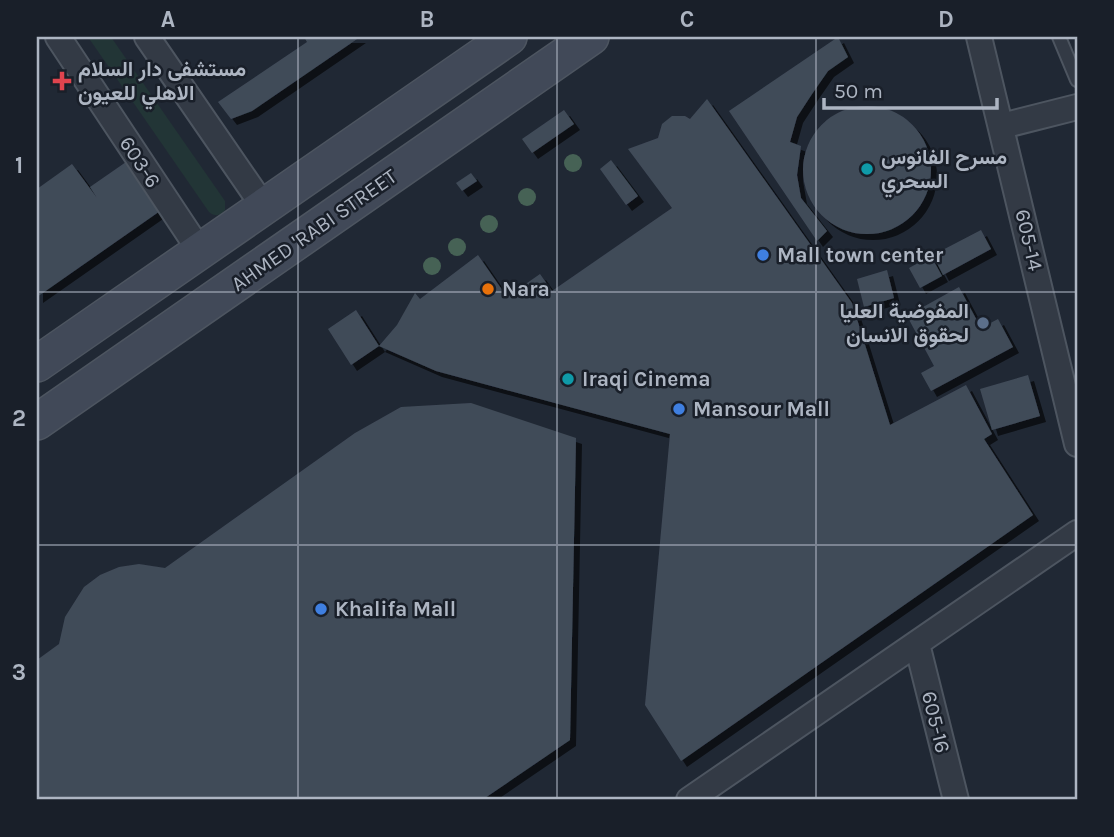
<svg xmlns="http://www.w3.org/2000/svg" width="1114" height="837" font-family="Karla,Vazirmatn,sans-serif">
<defs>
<filter id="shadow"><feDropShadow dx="6" dy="6" stdDeviation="0" flood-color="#0009"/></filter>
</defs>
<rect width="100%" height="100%" fill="#202834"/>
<path fill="#223536" d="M88,37H111L225,201V210C221,216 215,217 209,212Z"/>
<path fill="#414b59" filter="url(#shadow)" d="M304,37H360L252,111L231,119L218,102L307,42Z
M838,37L848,57L828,71L812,94L797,117L790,142L801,146L797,175L801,198L827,231L817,241L729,111Z
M707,99L852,303L890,425L966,385L992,434L984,439L1033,515L681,761L645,705L670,434L436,371L379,346L397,325L415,293L420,299L478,255L507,297L540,274L552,291L672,208L628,149L658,138L662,124L672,116H685L690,119Z
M803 170a64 64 0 1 1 128 0a64 64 0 1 1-128 0Z
M564,110L574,124L532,153L522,139Z
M611,160L638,196L626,205L600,169Z
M126,162L160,211L37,297V189L72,164L97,198L90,187Z
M471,173L477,181L462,191L456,183Z
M981,230L991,249L943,275L933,255Z
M931,256L942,276L920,288L909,268Z
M887,270L894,298L864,307L857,279Z
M959,287L981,328L998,319L1013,347L931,391L921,373L934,366L907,316Z
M356,310L379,346L351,365L328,329Z
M1028,375L1040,416L992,430L980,389Z
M471,403L576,438L570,740L482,800H37V660L59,644L65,617L84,587L100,575L119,567L139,564L165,568L355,433L401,407Z"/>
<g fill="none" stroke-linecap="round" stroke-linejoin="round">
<defs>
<path id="lane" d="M1059,37L1077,80"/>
<path id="street" d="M58,37L200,251
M147,37L264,207
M979,37L1077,444
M1002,126L1077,107
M917,644L956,800
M689,800L1077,533"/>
<path id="secondary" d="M37,364L509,37
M37,422L591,37"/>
</defs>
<use href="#lane" stroke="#4d5560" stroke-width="16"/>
<use href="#street" stroke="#4d5560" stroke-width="28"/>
<use href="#secondary" stroke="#4d5560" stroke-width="38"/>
<use href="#lane" stroke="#333a45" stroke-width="12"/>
<use href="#street" stroke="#333a45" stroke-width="24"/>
<use href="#secondary" stroke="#414958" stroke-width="35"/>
</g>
<g fill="#466255">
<circle cx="573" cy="163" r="9"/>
<circle cx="527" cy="197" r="9"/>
<circle cx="489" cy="224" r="9"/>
<circle cx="457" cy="247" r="9"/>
<circle cx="432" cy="266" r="9"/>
</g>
<path fill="none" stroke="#adb5c2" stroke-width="2" stroke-opacity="0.55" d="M298,37V800M557,37V800M816,37V800M37,292H1077M37,545H1077"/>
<path fill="#e0444e" stroke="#191f29" stroke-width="2.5" d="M58.5 70.5h7v7h7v7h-7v7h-7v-7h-7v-7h7z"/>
<g fill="#0f9aa8" stroke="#191f29" stroke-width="2.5">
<circle cx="867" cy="169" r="7"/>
<circle cx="568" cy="379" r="7"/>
</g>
<g fill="#3f7fe0" stroke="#191f29" stroke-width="2.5">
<circle cx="763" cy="255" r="7"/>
<circle cx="679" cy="409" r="7"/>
<circle cx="321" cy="609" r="7"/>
</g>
<circle fill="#e8710a" stroke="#191f29" stroke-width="2.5" cx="488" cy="289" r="7"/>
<circle fill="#5c6f8a" stroke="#191f29" stroke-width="2.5" cx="983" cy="323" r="7"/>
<g text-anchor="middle" stroke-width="5" stroke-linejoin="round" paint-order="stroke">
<g font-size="21" font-weight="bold" fill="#adb5c2" stroke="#191f29" text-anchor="start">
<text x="78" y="76">مستشفى دار السلام<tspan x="78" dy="24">الاهلي للعيون</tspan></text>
<text x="881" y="164">مسرح الفانوس<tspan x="881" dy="24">السحري</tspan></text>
<text x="777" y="262">Mall town center</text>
<text x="502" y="296">Nara</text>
<text x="969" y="318" text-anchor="end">المفوضية العليا<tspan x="969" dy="24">لحقوق الانسان</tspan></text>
<text x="582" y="386">Iraqi Cinema</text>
<text x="693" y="416">Mansour Mall</text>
<text x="335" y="616">Khalifa Mall</text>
</g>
<g font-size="21" fill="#adb5c2" stroke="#191f29">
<text transform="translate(140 162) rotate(57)" y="7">603-6</text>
<text transform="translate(314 230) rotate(-35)" y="7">AHMED 'RABI STREET</text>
<text transform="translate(1029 240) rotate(77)" y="7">605-14</text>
<text transform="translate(936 722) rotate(76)" y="7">605-16</text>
</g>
</g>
<rect width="1114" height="837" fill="none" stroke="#191f29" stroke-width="77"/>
<path d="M824 98v10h173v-10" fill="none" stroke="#adb5c2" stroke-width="3.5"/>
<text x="834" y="98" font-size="21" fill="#adb5c2" stroke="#191f29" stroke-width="5" paint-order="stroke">50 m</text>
<rect x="38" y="38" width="1038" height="760" fill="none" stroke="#adb5c2" stroke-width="2.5"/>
<g font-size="23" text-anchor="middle" font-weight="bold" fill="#adb5c2">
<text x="168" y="27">A</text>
<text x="427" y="27">B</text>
<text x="687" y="27">C</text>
<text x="946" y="27">D</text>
<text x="19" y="173">1</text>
<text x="19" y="426">2</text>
<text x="19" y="680">3</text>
</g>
</svg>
